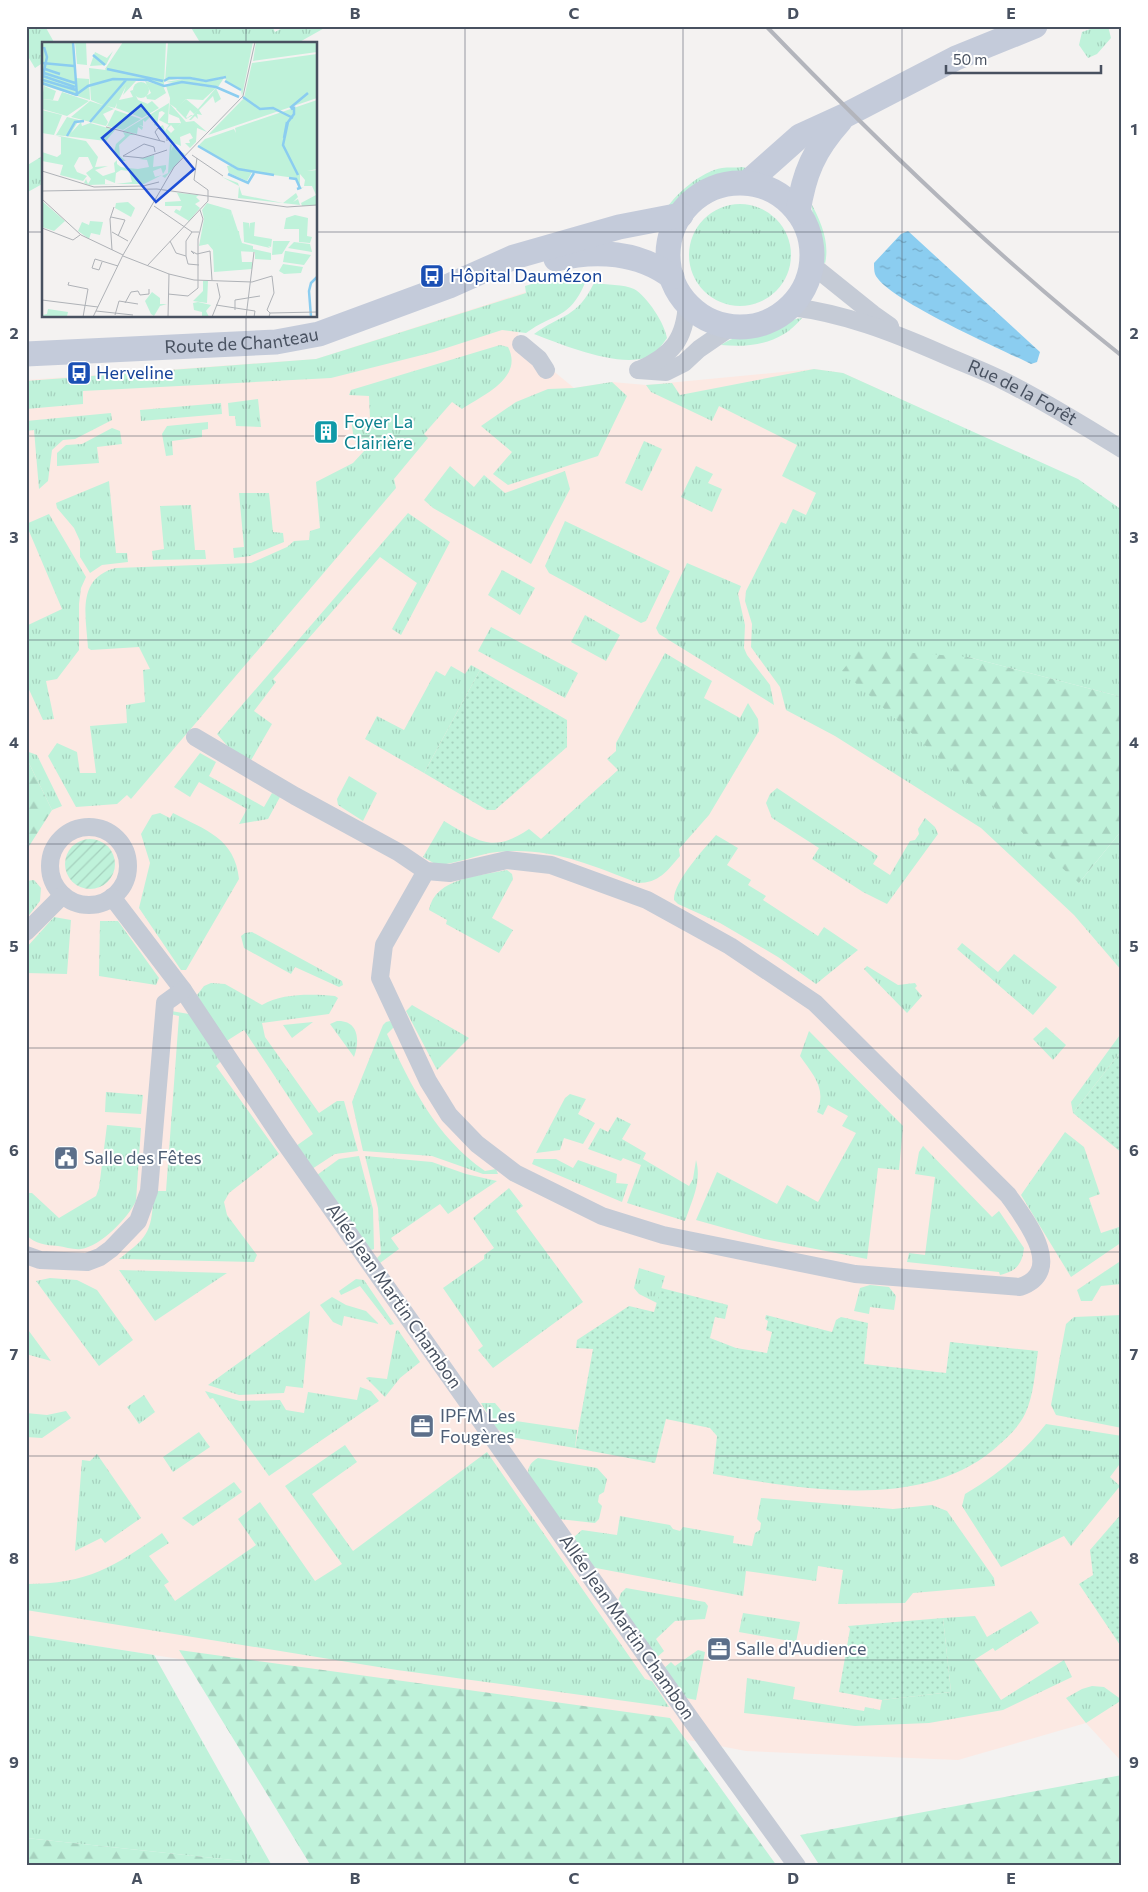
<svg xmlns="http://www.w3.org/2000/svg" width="1148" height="1892" font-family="Commissioner,sans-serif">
<defs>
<pattern id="grass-tufts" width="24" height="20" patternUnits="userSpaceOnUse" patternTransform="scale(1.25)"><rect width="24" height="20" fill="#bff2da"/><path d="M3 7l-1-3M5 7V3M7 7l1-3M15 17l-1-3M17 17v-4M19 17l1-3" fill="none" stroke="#a6d1be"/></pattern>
<pattern id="forest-firs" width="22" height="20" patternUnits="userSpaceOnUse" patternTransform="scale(1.25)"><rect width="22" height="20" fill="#bff2da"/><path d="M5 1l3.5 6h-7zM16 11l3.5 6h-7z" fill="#a6d1be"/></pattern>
<pattern id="park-dots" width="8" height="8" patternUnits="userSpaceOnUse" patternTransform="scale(1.25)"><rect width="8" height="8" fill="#bff2da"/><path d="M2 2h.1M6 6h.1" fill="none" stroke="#a6d1be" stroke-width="1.8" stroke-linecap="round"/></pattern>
<pattern id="garden-furrows" width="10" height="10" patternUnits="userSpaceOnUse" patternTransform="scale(1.25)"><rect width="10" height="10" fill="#bff2da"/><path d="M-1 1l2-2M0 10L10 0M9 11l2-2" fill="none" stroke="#a6d1be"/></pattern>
<pattern id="water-ripples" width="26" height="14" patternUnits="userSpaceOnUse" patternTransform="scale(1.25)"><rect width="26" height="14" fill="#8bcdf0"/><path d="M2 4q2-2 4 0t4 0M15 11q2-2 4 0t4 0" fill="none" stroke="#74a9c6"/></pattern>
</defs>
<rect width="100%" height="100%" fill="#f4f2f1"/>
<path fill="#fce9e3" d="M526,292L517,341L574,388L612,382L646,385L814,369L843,373L922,409L787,622L1122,922V1762L1086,1723L958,1760L746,1751L657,1734L26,1635V380L316,359Z"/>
<path fill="url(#grass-tufts)" d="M26,26H45L55,44H44V62L35,68L26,53Z
M190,26H272L275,32L286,26H328L296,44H201Z
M1099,26H1108L1111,38L1097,54L1088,58L1079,45L1082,32Z
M44,155V183L26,193V166Z
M742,167L755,170C745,178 733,176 721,179C698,185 685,202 664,213C673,195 702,171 722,168C728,167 736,168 742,167Z
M811,203C821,222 830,242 825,264L820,254Z
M689 255a51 51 0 1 1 102 0a51 51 0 1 1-102 0Z
M551,278L585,283C569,320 555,312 526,333L502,330L434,352L331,378L83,391V404L26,409V381L316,359L526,293L525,286Z
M594,283C606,285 624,284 634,289C647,296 665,324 667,338C662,345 656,354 648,357C618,368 563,345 534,334C562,314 577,318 594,283Z
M802,318C782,343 752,348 721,345C734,335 750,336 766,332C779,328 788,319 802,318Z
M500,345L508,347C524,378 483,395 462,409L452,402L424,434L428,438L394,479L396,488L131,799L127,795L117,804L76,807L48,756L57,743L77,752L80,773H96L90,726L127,723L126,705L145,702L143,670L150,669L139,647L91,650L88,648C86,616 76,578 116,568L251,563L287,547L294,541L309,540L310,531L320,528L316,482L353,463L365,450L354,440L351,419H370L369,396L349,395L351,390Z
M814,369L843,373L1078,479L1122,510V697L968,657L1079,883L1122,830V971L1074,915L981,828L835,736L786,710L780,687L751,647L752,624L745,601L746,591L781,522L786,524L793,509L806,515L816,493L782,476L797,445L719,406L712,421L651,392L646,385L672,383L680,395Z
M612,382L627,396L598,456L508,485L493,474L512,452L481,426L516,402L548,389L574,388Z
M258,399L261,427L236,426L235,416H229L228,403Z
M221,403L222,414L141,421L140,410Z
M111,413L112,420L75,439L63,440L52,450L48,481L39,489L34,430L26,431V421Z
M208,422V429L202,430V437L172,441L173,455L166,456L162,434L167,426Z
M112,428L120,431L122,444L97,447L99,463L57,466V453L66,445L82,444Z
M644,441L662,449L642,491L625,483Z
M450,466L474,487L484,475L505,493L565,471L570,489L531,564L433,508L424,500Z
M696,466L713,474L708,483L722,489L712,512L681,497Z
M109,481L116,553H127L128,562L102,565L90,573L80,557V541L74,528L57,508L56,503Z
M239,493H269L273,532L283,533L284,542L250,556L234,558L233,548L244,547Z
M191,505L195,550H205L206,559L153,560L152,551L164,549L160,506Z
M408,513L450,542L401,635L392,629L417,583L380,557L273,679L276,682L254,711L272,724L250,762L231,750L217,734Z
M49,514L86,577L81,588L79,604V650L57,679L46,681L54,719L43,720L26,683V626L62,609L26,524Z
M565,521L670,571L646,621L641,623L549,573L545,566Z
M687,563L741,586L738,594L745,625L744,648L747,655L770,685L774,705L659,634L656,628Z
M502,570L535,588L520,615L488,595Z
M585,615L620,635L606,661L571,642Z
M491,627L578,673L565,698L478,651Z
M665,653L712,681L704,698L740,718L748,703L758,719L759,731L709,815L679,849L680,856C667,871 659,883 638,883C587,864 552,847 497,852C477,854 458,864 437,865L423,857L444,821C478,841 493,854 529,829L541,839L618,770L607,759L616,751V743Z
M471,665L480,670L424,773L365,739L377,716L404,730L436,671L445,676L451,666L465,674Z
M26,751L37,755L62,806L52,810L26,757Z
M200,753L216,762L209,776L264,807L272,793L280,797L268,819L239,824L247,809L199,782L190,797L174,787Z
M349,776L377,793L363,821L338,805L337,799Z
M777,788L878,856L873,864L890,875L910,841L915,840L919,834L918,829L925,818L935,827L938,834L887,904L863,892L812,859L819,848L772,818L766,803L770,794Z
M160,813L170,818L173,813C205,830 235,838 239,879L186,970H181L139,908L150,863L141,834L152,815Z
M716,835L738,848L727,865L751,880L748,885L766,896L763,900L818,936L824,927L858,950L816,984L778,957L720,923L678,904L674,900C673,882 704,849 716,835Z
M507,870L512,874L513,879L492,918L513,930L499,953L446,924L447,920L429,910C435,877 481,876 507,870Z
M34,880L41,888L40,901L26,919V881Z
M54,917L71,920L67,974L26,973V948Z
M100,921H118L159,978L156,985L99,976Z
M252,932L342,981L343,985L339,987L295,967L291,974L244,948L241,936L245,933Z
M962,943L998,972L1014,954L1057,987L1033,1015L957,949Z
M867,966L898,985L915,983L917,986L915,988L922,996L907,1013L864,969Z
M211,983L225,984L262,1005C282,993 312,994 335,996L338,998L329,1014L262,1023L265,1037L319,1113L337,1101H344L358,1151L335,1154L312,1169L296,1146L313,1134L244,1030L225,1042L197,995L204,986Z
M412,1005L469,1038L437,1070L406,1011Z
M171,1011L189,1014L221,1061L216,1066L279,1154L229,1193L224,1202L227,1215L257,1255L254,1262L119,1259C151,1235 151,1231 154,1191H166L179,1016L170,1014Z
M337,1021C359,1020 360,1041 354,1057L330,1024Z
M390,1021L394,1027L387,1034C411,1086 436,1137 485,1171L496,1169L498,1174H483L432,1156L363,1151L352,1102L383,1025L386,1022Z
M313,1022L292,1038L283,1025Z
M1046,1027L1066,1045L1053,1060L1033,1039Z
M809,1031L903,1126L899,1170L878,1168L867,1259L764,1239L696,1220L717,1172L777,1204L787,1185L818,1202L856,1133L842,1126L848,1116L828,1105L823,1115L817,1112C827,1088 813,1075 800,1056Z
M1122,1032V1050L1073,1113L1071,1102Z
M106,1092L143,1095L141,1114L105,1112Z
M570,1094L586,1099L578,1114L595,1123L583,1144L564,1138L560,1150L536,1153L565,1098Z
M617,1117L631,1124L622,1139L646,1153L643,1159L689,1186L693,1179L696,1160C702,1182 692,1200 685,1221L627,1203L641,1165L623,1158L621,1161L588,1149L600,1128L608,1132Z
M107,1125L141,1128L136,1201C128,1218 101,1246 81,1249C74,1250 65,1247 58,1246C45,1245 36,1244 26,1235V1193H32L59,1218L96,1196L99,1188Z
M1065,1132L1084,1147L1100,1194L1089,1198L1101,1233L1122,1226V1242L1071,1277L1021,1195Z
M923,1146L992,1217L999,1211L1024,1248C1022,1265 1016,1271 1000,1275L999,1272L907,1262L909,1253L925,1255L935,1177L915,1174L919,1152Z
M359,1156L373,1209L374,1249L371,1250L317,1175L339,1159Z
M365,1156L432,1162L466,1174L497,1181L448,1214L440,1204L391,1238L399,1249L380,1263L377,1258L381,1254L378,1208Z
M534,1159H556L573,1168L578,1160L617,1174L616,1183L628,1184L622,1202L532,1164Z
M509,1188L523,1206L516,1211L583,1302L493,1368L478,1350L483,1346L443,1288L484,1259V1255L494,1248L473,1218Z
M1122,1260V1284L1101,1286L1092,1301H1081L1077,1290Z
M639,1268L665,1276L657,1303L639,1294L634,1288Z
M119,1270L227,1273L155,1321Z
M50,1278L77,1280L97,1290L133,1340L99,1366L36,1281Z
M356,1279L364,1280L394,1324L390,1325L360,1286L341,1295L339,1291Z
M870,1285L889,1287L896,1296L894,1310L870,1307L869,1314L854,1311L860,1288Z
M332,1297L346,1305L366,1311L379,1324L344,1316L342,1326L333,1322L320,1305Z
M310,1311L303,1388L286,1386L284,1393L239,1395L208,1385Z
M1122,1315V1428L1056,1415L1051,1405L1066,1324L1074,1317Z
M26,1327L51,1361L26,1354Z
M398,1330L420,1362L400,1378L385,1397L366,1378L369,1377L387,1379L396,1331Z
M360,1387L371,1391L379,1401L269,1476L213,1398L210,1399L205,1391L240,1401L280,1400L286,1410L304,1413L308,1392L357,1400Z
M144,1395L155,1412L139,1424L127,1407Z
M481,1403H495L509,1420L577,1430L575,1448L510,1437L497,1429Z
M66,1411L71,1418L42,1438L26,1437V1413L47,1415Z
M1046,1424L1122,1436V1461L1110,1477L1120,1486L1071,1546L1064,1536L1001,1567L962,1506L965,1494C998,1475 1023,1453 1046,1424Z
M199,1432L210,1447L173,1472L163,1457Z
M345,1445L357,1462L312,1494L353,1551L487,1452L645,1679L652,1681L669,1707L397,1670L26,1610V1584C88,1584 114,1567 162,1533L169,1543L149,1556L169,1582L164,1585L175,1601L256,1545L238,1519L260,1502L315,1581L342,1564L285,1486Z
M97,1454L141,1518L105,1543L101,1538L75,1551L82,1460L90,1461Z
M538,1458L597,1468L607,1479L604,1492L599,1495L598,1502L602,1506L599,1519L595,1523L559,1519C547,1503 511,1473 538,1458Z
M234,1482L242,1492L193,1526L182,1518Z
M761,1498L893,1509L932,1505L947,1511L994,1578L995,1586L913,1593L905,1603L838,1604L843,1570L818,1566L816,1581L746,1571L743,1596L596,1568C585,1560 576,1550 574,1537L582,1530L617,1535L620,1516L670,1525L673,1529L680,1531L683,1527L734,1536L733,1543L752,1546L755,1533L760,1530L761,1523L757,1519Z
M626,1588L705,1602L708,1606L705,1619L675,1621L656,1639L664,1651L656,1658L618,1601L621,1593Z
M1031,1611L1039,1623L995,1651L993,1648L974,1660L1001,1700L1064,1660L1072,1677L1003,1710L929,1723L855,1726L744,1713L747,1678L795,1687L793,1699L864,1711L865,1707L880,1710L882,1700L951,1692L943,1618L975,1616L987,1637Z
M743,1613L800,1622L796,1642L739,1632Z
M26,1635L154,1655L271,1864L26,1838Z
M698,1650L705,1652L696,1700L686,1698L663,1669L671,1662L675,1666Z
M1092,1686L1104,1687L1122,1700L1086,1723L1066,1698L1082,1689Z"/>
<path fill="url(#forest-firs)" d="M860,649L968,657L1122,697V830L1079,883L842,671Z
M26,757L52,810L26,851Z
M179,1650L670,1718L777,1866H311Z
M1122,1775V1866H820L800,1835Z
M26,1838L271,1864L272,1866H26Z"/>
<path fill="url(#park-dots)" d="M480,670L567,720V747L495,810H487L424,773Z
M1122,1050V1153L1073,1113Z
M661,1288L728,1305L725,1319L715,1317L710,1338L736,1348L767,1353L772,1332L766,1330L768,1321L765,1319L766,1315L832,1332L836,1320L841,1317L868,1323L864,1364L946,1373L950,1342L1038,1351C1035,1372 1034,1395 1025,1414C1019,1426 1010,1435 1001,1443C928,1513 803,1489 713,1474L717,1436L710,1428L666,1419L655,1463L575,1448L593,1349L576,1348L577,1340L629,1306L654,1312Z
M1122,1513V1644L1120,1645L1079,1584L1093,1575L1090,1550Z
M943,1618L951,1692L882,1700L839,1692L850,1629L848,1626Z"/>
<path fill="url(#garden-furrows)" d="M65 864a25 25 0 1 1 50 0a25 25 0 1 1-50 0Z"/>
<path fill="url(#water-ripples)" d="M908,231L1040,352L1037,362L1031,364C1003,350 885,299 875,274C874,271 874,266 874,263L901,234Z"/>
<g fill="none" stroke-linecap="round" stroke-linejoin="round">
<g stroke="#c5cbd6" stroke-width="18">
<path d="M812,265L873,314L890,326"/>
<path id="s1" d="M791,307C843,313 892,332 940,353C962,363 985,371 1006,382C1046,402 1084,426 1122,449"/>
<path d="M521,344L539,359L546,370"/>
<path d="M638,370L666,372L684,363L699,349L731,327"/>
<path d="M639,370C672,355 685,340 687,303"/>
<path d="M195,737L295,796L398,852L426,871L450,873L507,860L551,865L647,900L676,916L730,946L815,1003L1008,1195C1024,1218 1067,1271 1020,1287L855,1274L663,1235L602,1216L515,1173L477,1144L449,1115L428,1081L380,978L384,945L426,871"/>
<circle cx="89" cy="866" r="39"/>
<path d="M112,897L183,990L283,1140L692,1721L797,1866"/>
<path d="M26,932L63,895"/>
<path d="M26,1255L40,1260L87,1262L100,1257L111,1249L138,1221L149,1191L165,1003L183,990"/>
</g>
<g stroke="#c4cbda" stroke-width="25">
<path d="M747,183L800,136L846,115L956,58L1035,26"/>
<circle cx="740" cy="255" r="72"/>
<path d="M798,212C804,173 814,150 840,121"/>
<path d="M556,259C596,249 639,252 672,277"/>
<path id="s2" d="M26,354L276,342L319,334L449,286L514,257L619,227L681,215"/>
</g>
<path stroke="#b3b5bc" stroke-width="4" d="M766,26C879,143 995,255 1122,356"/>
</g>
<path fill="none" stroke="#485160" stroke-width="1" stroke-opacity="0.55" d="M246,26V44M465,26V1866M683,26V1866M902,26V1866M26,232H44M316,232H1122M246,316V1866M26,436H1122M26,640H1122M26,844H1122M26,1048H1122M26,1252H1122M26,1456H1122M26,1660H1122"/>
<defs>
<symbol id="bus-square" viewBox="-11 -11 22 22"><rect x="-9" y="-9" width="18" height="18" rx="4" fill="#1a4fb4" stroke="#fff"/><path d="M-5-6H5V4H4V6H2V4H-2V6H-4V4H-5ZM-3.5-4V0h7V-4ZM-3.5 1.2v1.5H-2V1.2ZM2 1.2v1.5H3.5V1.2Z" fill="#fff"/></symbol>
<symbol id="building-square" viewBox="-11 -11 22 22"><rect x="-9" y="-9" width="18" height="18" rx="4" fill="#0f9aa8" stroke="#fff"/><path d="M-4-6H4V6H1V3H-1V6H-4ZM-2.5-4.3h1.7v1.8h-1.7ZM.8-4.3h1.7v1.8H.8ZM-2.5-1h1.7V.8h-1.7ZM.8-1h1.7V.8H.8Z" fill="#fff"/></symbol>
<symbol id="civic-square" viewBox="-11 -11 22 22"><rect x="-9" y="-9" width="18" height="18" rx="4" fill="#5c6f8a" stroke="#fff"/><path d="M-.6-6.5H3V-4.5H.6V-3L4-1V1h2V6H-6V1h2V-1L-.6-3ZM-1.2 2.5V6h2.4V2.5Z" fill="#fff"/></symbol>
<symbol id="office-square" viewBox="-11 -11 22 22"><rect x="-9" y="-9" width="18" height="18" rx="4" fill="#5c6f8a" stroke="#fff"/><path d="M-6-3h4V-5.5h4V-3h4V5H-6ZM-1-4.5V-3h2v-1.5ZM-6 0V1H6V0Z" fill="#fff"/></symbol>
</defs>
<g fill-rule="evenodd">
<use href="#bus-square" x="418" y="262" width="28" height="28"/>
<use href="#bus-square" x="65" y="359" width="28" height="28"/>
<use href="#building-square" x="312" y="418" width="28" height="28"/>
<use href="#civic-square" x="52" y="1144" width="28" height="28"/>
<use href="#office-square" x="408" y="1412" width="28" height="28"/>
<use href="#office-square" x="705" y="1635" width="28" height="28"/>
</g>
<g text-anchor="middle" stroke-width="4" stroke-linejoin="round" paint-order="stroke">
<g font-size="18" fill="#164399" stroke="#fff" text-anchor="start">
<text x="450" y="282">Hôpital Daumézon</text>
<text x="96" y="379">Herveline</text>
</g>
<g font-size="18" fill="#485160" stroke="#fff">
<text dy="6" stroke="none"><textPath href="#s2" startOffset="216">Route de Chanteau</textPath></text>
<text dy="6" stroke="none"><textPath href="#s1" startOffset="248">Rue de la Forêt</textPath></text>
<text transform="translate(394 1296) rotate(55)" y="6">Allée Jean Martin Chambon</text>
<text transform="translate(627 1627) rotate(55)" y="6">Allée Jean Martin Chambon</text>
</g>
<g font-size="18" fill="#0d838f" stroke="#fff" text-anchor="start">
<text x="344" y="428">Foyer La<tspan x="344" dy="21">Clairière</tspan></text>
</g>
<g font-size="18" fill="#4e5e75" stroke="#fff" text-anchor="start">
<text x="84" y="1164">Salle des Fêtes</text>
<text x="440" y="1422">IPFM Les<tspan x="440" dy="21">Fougères</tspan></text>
<text x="736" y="1655">Salle d'Audience</text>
</g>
</g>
<g transform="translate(42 42)">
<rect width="275" height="275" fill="#f4f2f1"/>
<path d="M2,44L14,49L11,58L0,57ZM174,46L179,57L173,61L171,54L157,68L160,73L155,72L156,77L153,74L149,78H147L155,69L152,72L148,68L144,75L145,76L149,73H151L144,77L134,67L144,57L156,67ZM110,59L117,66L100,76L90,72ZM127,61L126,81H139L133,88L129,83L125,87L129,91L126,99V93L117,85L121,83L123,89L127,83L117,78L123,71L120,69L117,70L115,84L112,83L113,79L110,81L112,78L109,74L103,80L101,78V84L97,83L101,85L100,88L96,85L95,92L81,89ZM81,90L95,93H88L77,103L78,114L84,119H78L72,110L74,102L83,94ZM12,93L44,99L56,115L53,125L66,124L53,128L61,134L73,130L72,121L75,118V122L79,125L85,126L84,120L86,126L96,127L107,125L105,118L97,117L112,113L111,125L124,123V127L121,132L119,126L111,129L113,135L120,133L102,142H74L90,140L87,129L79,128L74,131L73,141L63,137V142H74L47,143L42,141L44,137L46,142L49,137L44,131L51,126L46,115H37L32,124L35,130L45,134L41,139L18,133L21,123L0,119V110L15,115L19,112V95ZM128,102L130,103L129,109L131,104L143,112L123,136L120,134L126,131ZM180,135L196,141L200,153L241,161L254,151L256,155L251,160L256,157L258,163L196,156L197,144ZM86,160L93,166L89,175L73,166L74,161ZM48,179L61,180L58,193L49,191L47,197L36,189L40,180L47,183ZM201,180L207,181V187L208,181L213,180L212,194L230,197L229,205L226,204L228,206L202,200ZM231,199H248L240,212L230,213ZM243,209H244L269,213L262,223L241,220ZM241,222L261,225L259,231L242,232L237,229ZM161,239H166L165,261L151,259L161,249Z" fill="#bff2da"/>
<path d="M0,0H31L33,36L47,37L48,58L0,43ZM33,0H44L45,23L35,22ZM81,0H124L122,43L106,38L71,36L94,39L81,53L84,44L77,58L91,55L88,49L91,48L96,58L106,62L90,72L74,66L75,61L73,66L65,64L72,67L61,72L66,80L64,84L29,75L48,59L63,64L49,58L47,26L64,28L68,33L63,27ZM126,0H211L200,54L199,48L184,39L183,34L164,39L148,35L123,39ZM214,0H275V10L211,19ZM71,9L64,23L48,24L53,10L65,16ZM275,12V56L166,93L202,56L210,21ZM148,36L164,40L182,36L176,45L123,40ZM103,39L121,44L124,51L113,58L105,57L104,54L109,51ZM140,41L174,46L161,58L144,57L135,67L128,62L144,80L152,79L165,90L155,86L154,100L148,106L143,101H148L147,98L151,96L148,91L138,95L139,104L127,99V93L139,81L137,76L127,72L128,56L124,44ZM20,50L47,59L25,74L0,67V57L16,59ZM275,58V127L265,129L275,128V163L260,164L259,161L274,153L270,144H262L263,138L258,132V146L262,145L258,147L253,136L210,130L205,139L187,131L185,124L191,123L156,104L163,97L192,87L194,91L193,86ZM0,68L20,73L12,93L0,91ZM73,68L99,77L81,88L65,84ZM25,75L37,78L29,91L39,80L40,84L48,81L73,88L64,99L14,93ZM128,150L157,153L154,155L158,159L153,162L158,166L147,179L132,170L134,167L138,169L140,164H123V160L139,159L135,151ZM189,168L200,201L211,204V207L229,211V218L213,217V210L193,209L173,201L157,203L185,175L190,176ZM253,173L266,176L265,194L270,195L268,201L257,200V187H242L244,176ZM252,200L268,202L270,210L246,206ZM110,250L118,256V262H125L118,264L112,274L109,272L103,259ZM156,260L169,263L164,269L167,275H160V270L152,268L151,261Z" fill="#bff2da"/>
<path d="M91 48a8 8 0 1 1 16 0a8 8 0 1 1-16 0Z" fill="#bff2da"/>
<path d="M0,159L23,179L12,189L0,185ZM165,161L189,168L192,189H197L200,220H210V227L172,230L171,208L166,202L157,204L162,177L160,168Z" fill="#bff2da"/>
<path d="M6,267L26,270L25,274L2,275L0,273L5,272Z" fill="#bff2da"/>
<path d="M176,164L178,172L179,168L187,169V174L163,177L161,167ZM164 182a7 7 0 1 1 14 0a7 7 0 1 1-14 0Z" fill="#bff2da"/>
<path fill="none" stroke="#8bcdf0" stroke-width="2.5" d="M31,0L35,54M51,13L63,23M0,21L32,24M3,27L18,32M65,27L121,39M2,31L33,41M1,34L33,45M0,38L5,15L2,5M1,38L34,48M122,39L127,36H148L164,39L184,35M183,39L199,48M0,41L35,53M35,52L46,44L71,37L106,38L122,44L140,40L174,45L197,55M201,55L218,67L231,66L251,76M248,66L266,51M249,67L252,66V72L246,80L241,103L256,133M48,80L84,38M25,94L33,80L42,79M242,96L245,80M156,104L196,127L232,133M186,132L206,141L212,131M247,136L254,137L258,146L255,147M269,275L267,249L269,241L275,235"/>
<path fill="none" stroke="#afb2b7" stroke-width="1" d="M64,85L123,100M118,99L113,90L116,86L125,94V99M150,113L181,134M81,114L101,116L125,108M81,114L102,102L112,105L113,110M0,129L52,145L101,144L117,140M0,149L115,147L245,165L275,163M1,158L39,193L81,213M112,164L150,190H157M69,175L83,178L76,194M0,186L31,198L38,193M70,190L86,199M128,199L134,211L144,214V199L150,190M70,208L68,177L72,165M152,212L149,209L155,212L168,209L170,238M81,214L127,232L152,238L210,240L230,234L232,251L225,268L228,271M144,214L146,222L157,223M60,220L57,228L50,226L53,217L76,224M105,224L166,159V148L152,138L155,116M27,240L26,243L46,247L41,275M96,249L98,253L107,252V247M126,252L146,254L156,246V197L161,177L158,168M0,258L56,265M83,261L89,250L96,249M174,263L213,269L212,275M193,268V258L218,254M54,269L91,273M73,273L77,259L96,262M51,275L81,213L132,125L201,54L213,0M126,275L127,232M170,275L178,255L175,241M204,275L212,210M227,275L228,271L275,270"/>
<path fill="#1d4ed8" fill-opacity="0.15" stroke="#1d4ed8" stroke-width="2.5" d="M99,63L152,127L114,160L60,96Z"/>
<rect width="275" height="275" fill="none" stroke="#485160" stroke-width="2.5"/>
</g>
<rect width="1148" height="1892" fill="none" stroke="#ffffff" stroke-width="55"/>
<path d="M946 65v8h155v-8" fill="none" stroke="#485160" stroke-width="2.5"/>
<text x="953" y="65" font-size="15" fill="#485160" stroke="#ffffff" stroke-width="4" paint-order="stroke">50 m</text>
<rect x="28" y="28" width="1092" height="1836" fill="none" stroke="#485160" stroke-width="2"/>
<g font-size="16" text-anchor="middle" font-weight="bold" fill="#485160">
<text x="137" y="19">A</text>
<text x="355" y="19">B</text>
<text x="574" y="19">C</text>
<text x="793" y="19">D</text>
<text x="1011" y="19">E</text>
<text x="14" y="135">1</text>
<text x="1134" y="135">1</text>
<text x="14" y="339">2</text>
<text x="1134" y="339">2</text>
<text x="14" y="543">3</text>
<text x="1134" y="543">3</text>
<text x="14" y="748">4</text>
<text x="1134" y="748">4</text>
<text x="14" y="952">5</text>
<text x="1134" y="952">5</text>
<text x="14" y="1156">6</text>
<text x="1134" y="1156">6</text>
<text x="14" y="1360">7</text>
<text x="1134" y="1360">7</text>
<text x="14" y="1564">8</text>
<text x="1134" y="1564">8</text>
<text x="14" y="1768">9</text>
<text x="1134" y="1768">9</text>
<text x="137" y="1884">A</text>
<text x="355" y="1884">B</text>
<text x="574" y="1884">C</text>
<text x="793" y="1884">D</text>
<text x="1011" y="1884">E</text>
</g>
</svg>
